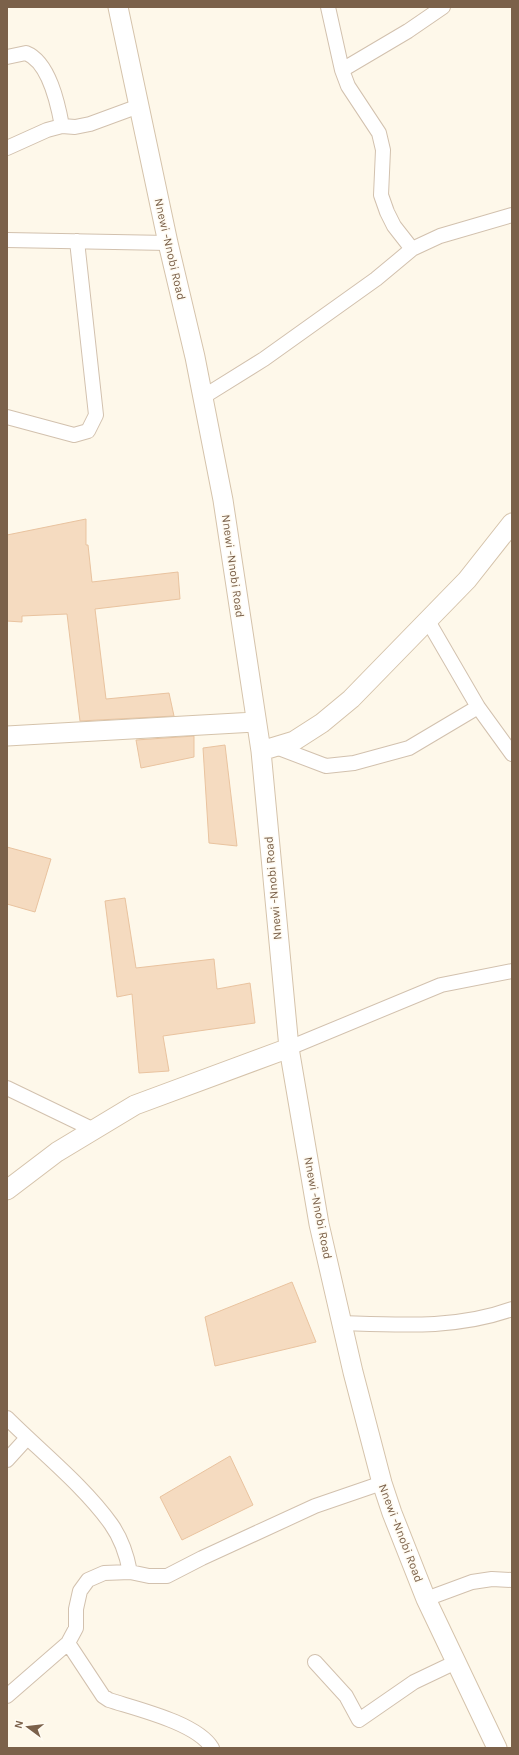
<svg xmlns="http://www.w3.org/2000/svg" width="519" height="1755" font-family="Karla,sans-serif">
<rect width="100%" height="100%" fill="#fef8ea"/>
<path fill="#f5dbc0" stroke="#e9c39f" d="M86,519V545H88L92,582L178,572L180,599L95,609L106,699L169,693L174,716L80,721L67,614L22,616V622L7,621V535Z
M194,736V757L141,768L136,740Z
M225,745L237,846L209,843L203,748Z
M7,847L51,859L35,912L7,904Z
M125,898L136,968L214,959L217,989L250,983L255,1023L163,1036L169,1071L139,1073L132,994L117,997L105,901Z
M292,1282L316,1342L215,1366L205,1317Z
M230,1456L253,1505L182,1540L160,1497Z"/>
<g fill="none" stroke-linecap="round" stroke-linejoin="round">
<defs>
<path id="street" d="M328,7L342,70L348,86L379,133L383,150L381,195L387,212L394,226L412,249
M7,57L26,53C49,62 58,104 62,126
M342,70L408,31L443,7
M7,148L47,130L62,126L75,127L90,124L139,106
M7,240L168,243
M203,397L264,359L376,279L412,249L440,236L512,215
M7,417L74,435L88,431L96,415L77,241
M428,621L478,707L512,754
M276,747L326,766L354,763L409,748L478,707
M289,1048L441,985L512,971
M7,1088L92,1129
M342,1323C400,1325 457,1329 512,1309
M7,1418C40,1451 84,1486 111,1524C121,1538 127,1556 130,1572
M7,1460L27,1438
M426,1599L472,1582L492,1579L512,1580
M68,1643L103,1696L109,1700C137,1709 197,1723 212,1748
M315,1662L346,1696L359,1720L414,1682L456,1662
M7,1696L68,1643L76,1628V1609L80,1591L88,1580L104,1573L130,1572L149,1576H167L202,1558L315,1506L382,1483"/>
<path id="secondary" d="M118,7L168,243L195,357L223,500L261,751L289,1048L319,1224L353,1372L382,1483L392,1513L426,1599L497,1748
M7,736L255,722
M261,751L294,741L322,723L351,699L467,580L512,523
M7,1190L57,1152L135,1105L289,1048"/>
</defs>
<use href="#street" stroke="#d2c1ae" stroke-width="16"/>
<use href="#secondary" stroke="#d5c3ab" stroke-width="21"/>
<use href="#street" stroke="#fff" stroke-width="14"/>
<use href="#secondary" stroke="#fff" stroke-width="19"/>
</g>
<g text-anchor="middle" stroke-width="3" stroke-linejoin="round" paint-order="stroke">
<g font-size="12" fill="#7b614a" stroke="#fffbf2">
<text transform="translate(170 249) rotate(77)" y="4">Nnewi -Nnobi Road</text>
<text transform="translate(233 566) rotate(82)" y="4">Nnewi -Nnobi Road</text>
<text transform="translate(273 888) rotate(-95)" y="4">Nnewi -Nnobi Road</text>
<text transform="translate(318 1208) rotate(79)" y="4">Nnewi -Nnobi Road</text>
<text transform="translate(401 1533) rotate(69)" y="4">Nnewi -Nnobi Road</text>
</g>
</g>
<rect width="519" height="1755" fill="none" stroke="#7b614a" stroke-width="16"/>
<g transform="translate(28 1727) rotate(285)" stroke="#fffbf2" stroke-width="3" paint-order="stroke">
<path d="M0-3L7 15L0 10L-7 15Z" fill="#7b614a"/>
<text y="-6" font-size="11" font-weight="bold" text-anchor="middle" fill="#7b614a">N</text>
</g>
</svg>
